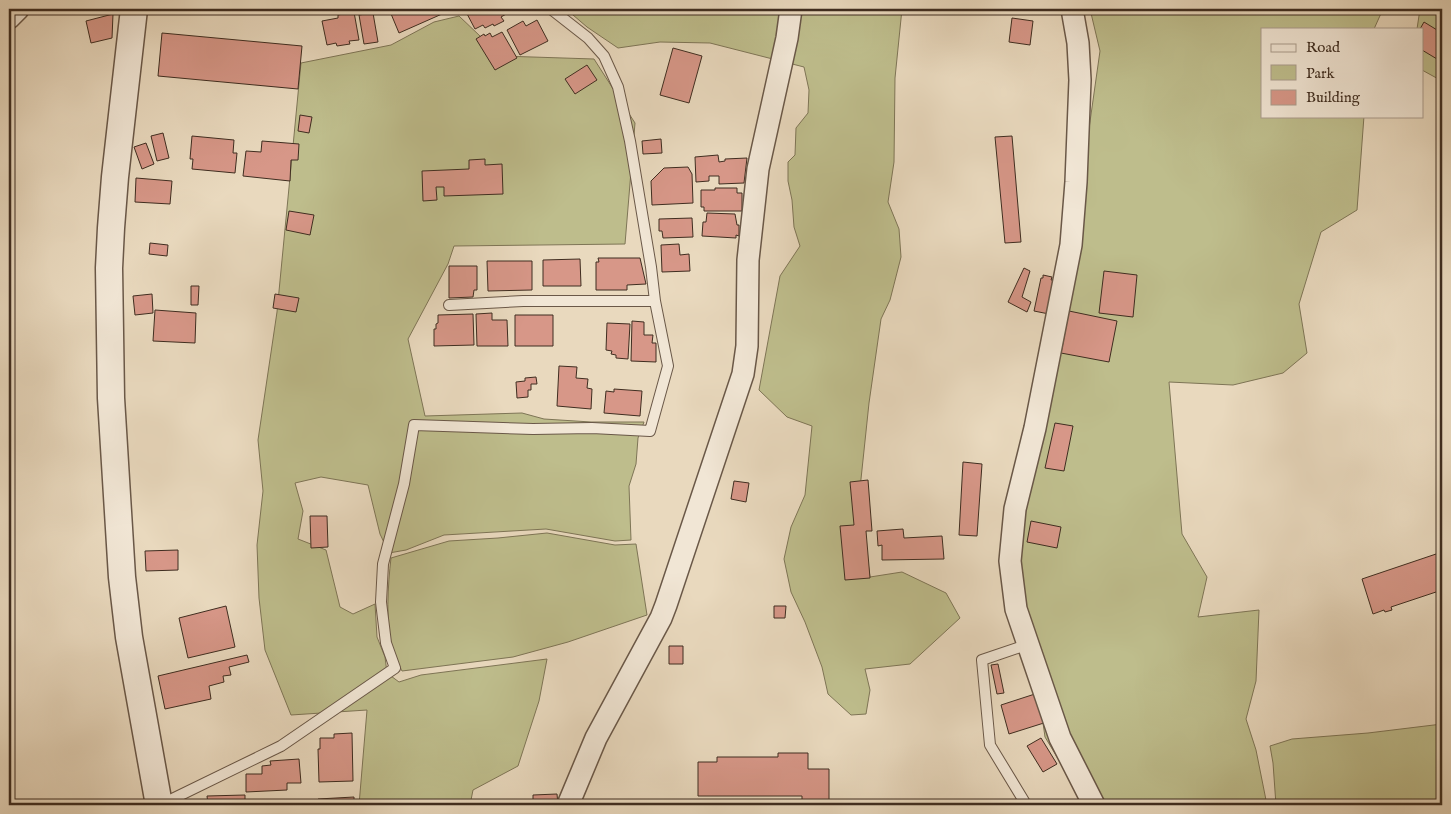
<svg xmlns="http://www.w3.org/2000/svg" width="1451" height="814" font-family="'IM FELL English',serif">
<rect width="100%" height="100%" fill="#e9d9be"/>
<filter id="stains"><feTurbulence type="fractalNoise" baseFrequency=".004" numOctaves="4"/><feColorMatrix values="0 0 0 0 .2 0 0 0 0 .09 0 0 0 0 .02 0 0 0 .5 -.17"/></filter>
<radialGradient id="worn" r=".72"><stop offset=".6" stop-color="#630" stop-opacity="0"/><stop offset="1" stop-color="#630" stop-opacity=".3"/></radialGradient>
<path fill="#bebd8c" stroke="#7e7556" d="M566,9H902L895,78L894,162L888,202L899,229L901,257L890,300L881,319L869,403L859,498L870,577L902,572L946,593L960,618L910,664L865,669L870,690L866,714L851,715L828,694L822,667L805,622L791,592L784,559L791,527L805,495L812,426L787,417L759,390L780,276L800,246L794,227L792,200L788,181V162L795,155L796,128L808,113L809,90L804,67L710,43L660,42L618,48L587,27Z
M1090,9H1383L1374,29H1262V116H1364L1357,210L1321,232L1299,304L1307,353L1283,373L1233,385L1169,382L1182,534L1207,577L1198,617L1259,610L1256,681L1246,719L1256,750L1267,805H1086L1045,737L1018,547L1051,397L1100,51Z
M1420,9H1442V81L1422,70V29H1417Z
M459,16L501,56L594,59L635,123L625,244L454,246L448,264L408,339L425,416L522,413L544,419L591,422H644L638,438L636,464L629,486L631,540L615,541L546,529L444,535L406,550L389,553L380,534L368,485L321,477L295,483L303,511L298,539L326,550L340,607L353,614L375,604L377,637L385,657L387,673L399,682L421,675L547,659L539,701L518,766L473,790L470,805H359L367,710L291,715L265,650L259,598L257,545L263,491L258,440L277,312L301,63L391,45L434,22Z
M547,533L615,545L636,544L647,615L568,642L513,657L402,671C399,665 395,658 393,650C385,625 388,584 391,558L449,541L498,538Z
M1442,724V805H1276L1273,763L1270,746L1292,739L1368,733Z"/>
<path fill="#d79788" stroke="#3f2d20" d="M264,9H295V13Z
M389,9H451V10L399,33Z
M467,9H506L508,13L501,17L504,21L494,26L493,24L485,28L483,25L475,29L465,10Z
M1431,9H1442V15Z
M354,12L359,40L349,41L350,44L337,46L336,43L327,45L322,21L338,18V15Z
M373,13L378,42L364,44L359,15Z
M113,14L112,38L91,43L86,21Z
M1012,18L1033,21L1030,45L1009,42Z
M537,20L548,41L520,55L507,30L523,21L526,26Z
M1424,22L1442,33V62L1422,50V29H1420Z
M502,32L517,58L495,70L476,39L484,34L485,36L490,33L492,37Z
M162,33L302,46L298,89L158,76Z
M673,48L702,56L689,103L660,95Z
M587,65L597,80L575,94L565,79Z
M300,115L312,117L309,133L298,131Z
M163,133L169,158L157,161L151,136Z
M192,136L234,140L233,153H237L235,173L192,169L193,159H190Z
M1012,136L1021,242L1005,243L995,137Z
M661,139L662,153L643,154L642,141Z
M262,141L299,144L298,160H291L290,181L243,176L246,151L261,152Z
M146,143L154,164L142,169L134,147Z
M718,155L719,162L725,161V159L747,158L744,183L719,184V176H709V181L696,182L695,157Z
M485,159V165L502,164L503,194L444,196V187H436L437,200L423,201L422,171L469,169V160Z
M688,167L692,174L693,203L652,205L651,181L664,168Z
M136,178L172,181L170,204L135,202Z
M715,188H737V193H742V211H704V207H701V190H715Z
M289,211L314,215L310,235L286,230Z
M707,213L735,214L737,225H739V236L736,235V238L702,236L703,222H706Z
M692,218L693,237L663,238L662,231H659V219Z
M150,243L168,245L167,256L149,254Z
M679,244L680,255L689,254L690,271L662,272L661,245Z
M598,258H640L646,284L627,285V290H596V262H599Z
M580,259L581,286H543V260Z
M487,261H532V290L488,291Z
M449,266H477V290H474L473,297L449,298Z
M1024,268L1030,271L1022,297L1031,302L1027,312L1008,302Z
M1104,271L1137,275L1133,317L1099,313Z
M1043,275L1052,277L1051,280H1056L1049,314L1034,311L1041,278H1043Z
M191,286H199L198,305H191Z
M152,294L153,313L135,315L133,296Z
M275,294L299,298L296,312L273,308Z
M155,310L196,313L195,343L153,341Z
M1069,311L1117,321L1109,362L1061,353Z
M492,313V320H507L508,346H477L476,314Z
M473,314L474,345L434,346V329H436V324L438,323V315Z
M515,315H553V346H515Z
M632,321L644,322V335H653L652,343H656V362L631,361Z
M607,323L630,324L628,359L616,358V355L611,354L612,351L606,350Z
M559,366L577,367L576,378L588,379L587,388L592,389L591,409L557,406Z
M536,377L537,384H531V390H528V397L517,398L516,382L525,381V378Z
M614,389L642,391L640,416L604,413L606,391L614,392Z
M1055,423L1073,426L1064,471L1045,468Z
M963,462L982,464L977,536L959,535Z
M868,480L872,531H866L870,578L845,580L840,526L854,525L850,482Z
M734,481L749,483L746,502L731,499Z
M310,516H327L328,547L311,548Z
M1031,521L1061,527L1057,548L1027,542Z
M903,529L904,538L942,536L944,559L882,560V545L878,546L877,531Z
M178,550V570L146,571L145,551Z
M1442,552V590L1391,607L1392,610L1385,612L1384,610L1373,614L1362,579Z
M226,606L235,647L188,658L179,618Z
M774,606H786L785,618H774Z
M669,646H683V664H669Z
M247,655L249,662L229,667L231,675L223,676L224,682L209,686L211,699L165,709L158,676Z
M998,664L1004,693L997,694L991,665Z
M1038,693L1047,722L1009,734L1001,705Z
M352,733L353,781L319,782L318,749H320V738H334V734Z
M1041,738L1057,764L1043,772L1027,746Z
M778,753H808V769H829V801H802V796H698V762H717V757H778Z
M299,759L301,783H287V790L246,792V774H262V766L271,765L270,761Z
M557,794L558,805H533V795Z
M245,795V805H208L207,796Z
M354,797V805H312V803H318V799Z"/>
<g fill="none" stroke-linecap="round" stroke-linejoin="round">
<defs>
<path id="service" d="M449,305L523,301H655
M160,805L281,746L395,668L386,643L381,602L383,564L404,484L414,425L533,429L592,428L650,431L668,366L655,301L651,267L630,141L618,87L604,56L588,38L551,9
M1025,805L1024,801L990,745L982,660L1029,644"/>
<path id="minor" d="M1072,9L1078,43L1080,80L1076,182L1071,245L1035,428L1015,509L1010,561L1016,609L1060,738L1094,805
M9,18L18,9
M568,805L596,738L661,618L666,605L743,374L747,346L748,260L758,169L787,38L791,9"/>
<path id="tertiary" d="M134,9L115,177L111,228L109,268L111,398L122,577L129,637L159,805"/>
</defs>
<use href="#service" stroke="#6a5848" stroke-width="12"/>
<use href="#minor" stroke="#6a5848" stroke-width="24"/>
<use href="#tertiary" stroke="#6a5848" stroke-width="29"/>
<use href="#service" stroke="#f1e6d5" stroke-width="10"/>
<use href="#minor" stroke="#f1e6d5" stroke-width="21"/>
<use href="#tertiary" stroke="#f1e6d5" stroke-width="26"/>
</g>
<rect width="1451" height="814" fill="none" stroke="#e9d9be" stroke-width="30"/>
<rect x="10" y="10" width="1431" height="794" fill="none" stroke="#3f2d20" stroke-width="2.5"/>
<rect x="15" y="15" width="1421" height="784" fill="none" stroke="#3f2d20"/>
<rect x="1261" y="28" width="162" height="90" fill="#f1e6d5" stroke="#aa9c8d"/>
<rect x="1271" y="44" width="25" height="8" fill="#f1e6d5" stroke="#aa9c8d"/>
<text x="1306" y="52" font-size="15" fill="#3f2d20">Road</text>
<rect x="1271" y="65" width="25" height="15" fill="#bebd8c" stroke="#aa9c8d"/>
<text x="1306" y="78" font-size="15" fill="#3f2d20">Park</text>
<rect x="1271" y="90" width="25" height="15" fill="#d79788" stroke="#aa9c8d"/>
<text x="1306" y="102" font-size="15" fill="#3f2d20">Building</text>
<rect width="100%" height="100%" filter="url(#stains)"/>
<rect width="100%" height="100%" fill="url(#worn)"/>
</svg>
